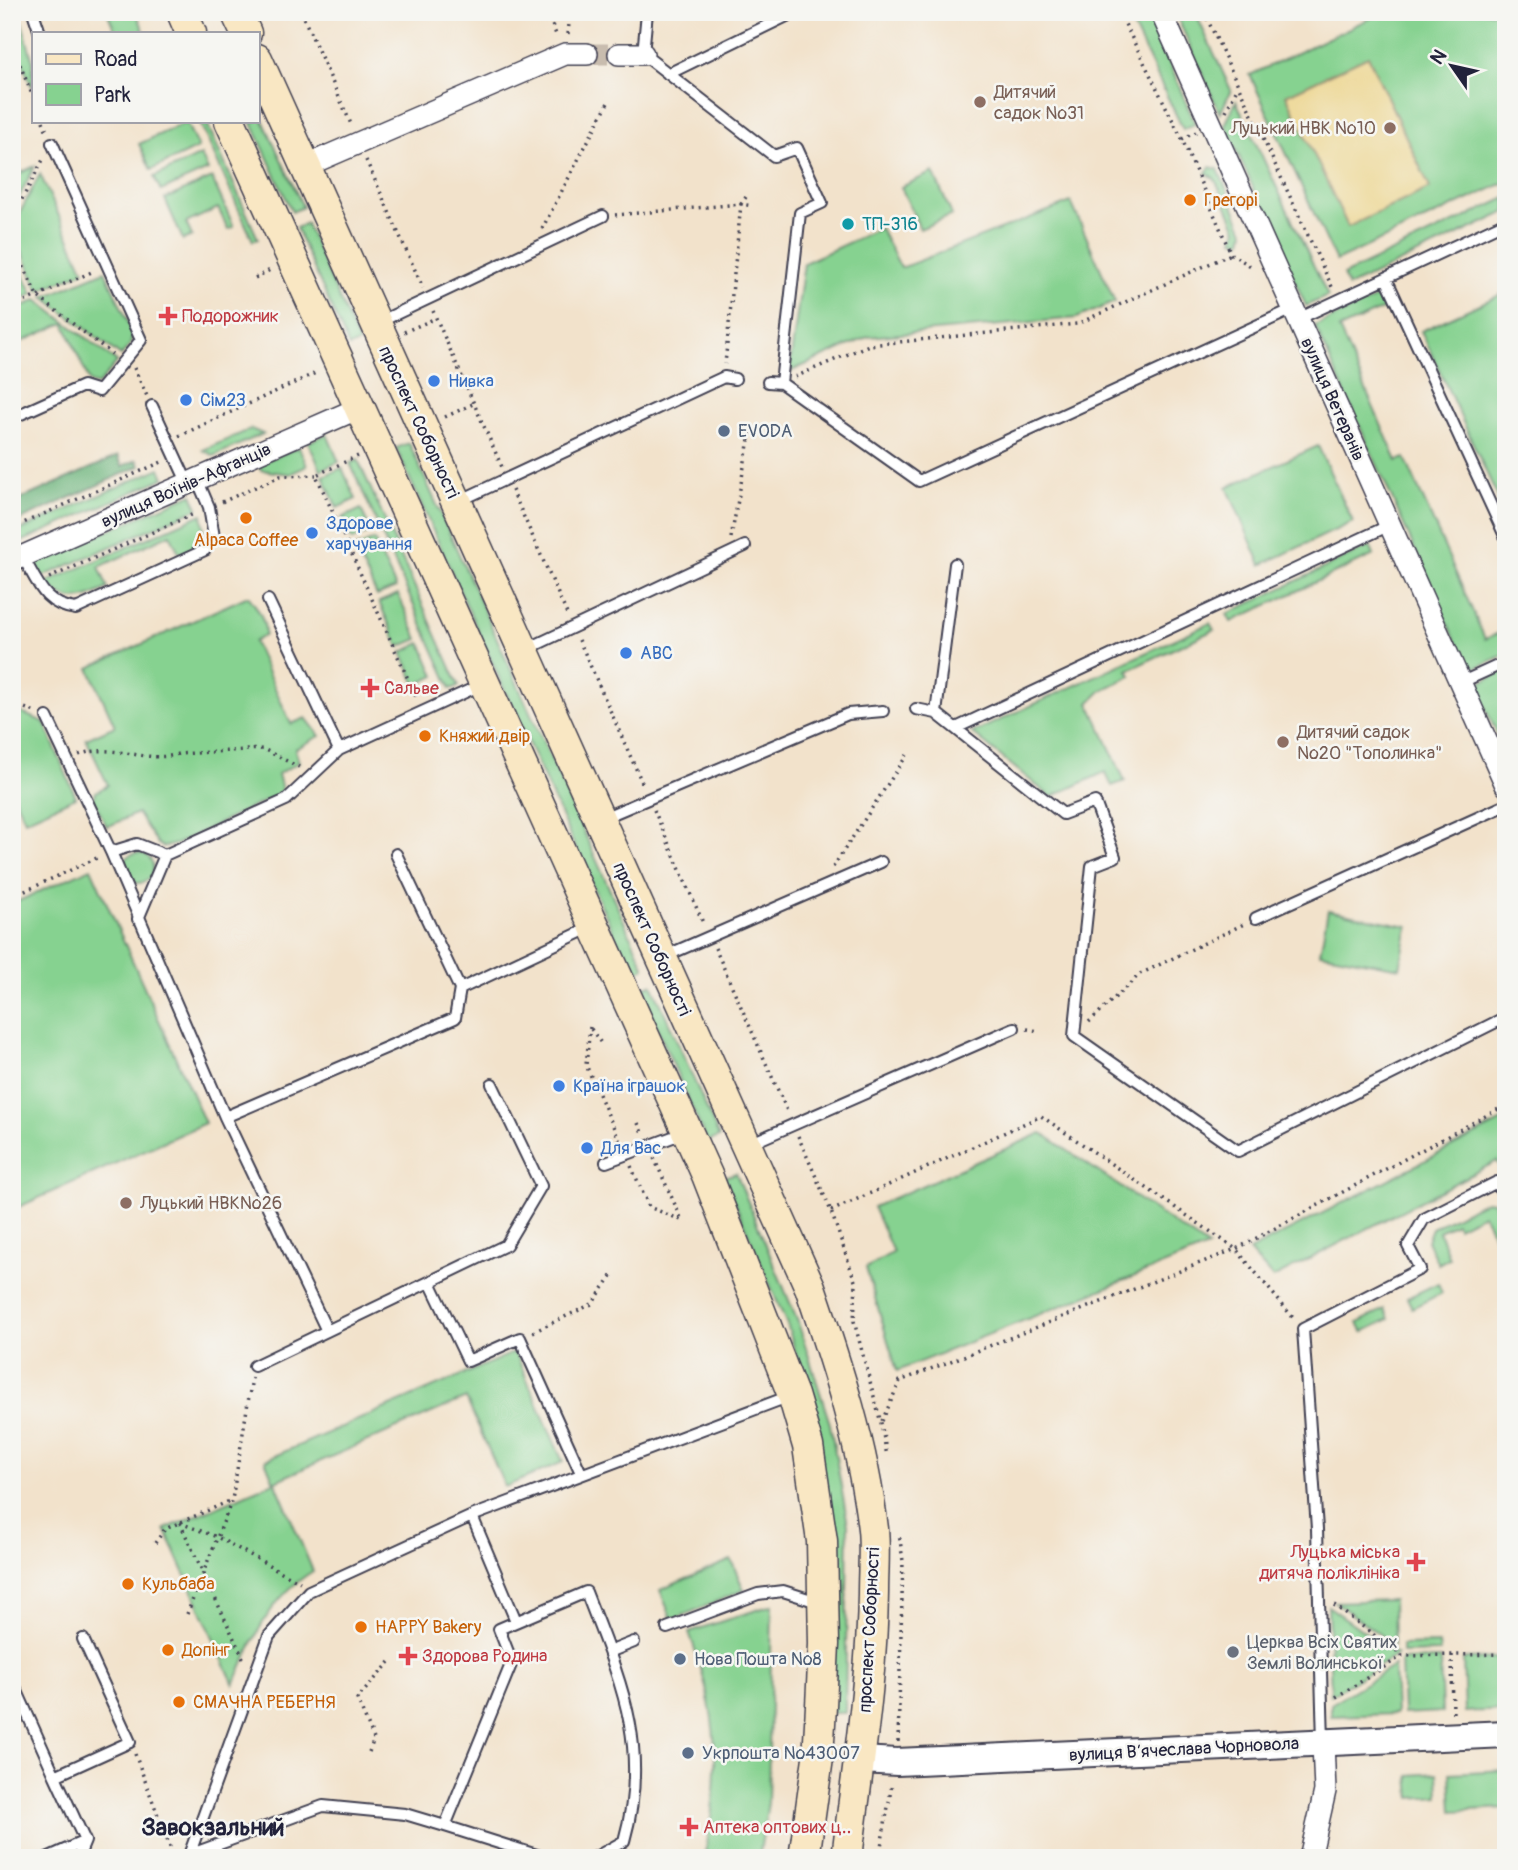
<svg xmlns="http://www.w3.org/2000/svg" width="1518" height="1870" font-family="Pangolin,sans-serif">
<rect width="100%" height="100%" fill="#f6f6f2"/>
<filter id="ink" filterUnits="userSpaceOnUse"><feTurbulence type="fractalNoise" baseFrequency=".0143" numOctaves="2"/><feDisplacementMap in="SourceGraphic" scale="14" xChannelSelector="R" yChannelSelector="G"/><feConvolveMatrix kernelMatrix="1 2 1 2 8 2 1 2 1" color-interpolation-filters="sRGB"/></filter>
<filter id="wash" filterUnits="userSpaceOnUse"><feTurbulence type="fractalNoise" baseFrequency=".00686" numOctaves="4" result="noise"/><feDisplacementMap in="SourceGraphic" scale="28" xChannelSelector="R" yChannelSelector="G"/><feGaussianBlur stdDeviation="1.57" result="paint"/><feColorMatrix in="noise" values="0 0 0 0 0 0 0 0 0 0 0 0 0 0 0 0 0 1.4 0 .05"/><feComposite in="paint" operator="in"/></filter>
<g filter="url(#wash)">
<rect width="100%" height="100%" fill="#f2e2cb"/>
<path fill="#86d290" stroke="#547a66" stroke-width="2" d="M12,12H19L33,62V90L12,37Z
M107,12H136L145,33H116Z
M1126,12H1148L1195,124L1183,129Z
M1175,12H1195L1231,90L1220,114Z
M1383,12H1506V182L1336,261L1250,75Z
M1236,101L1328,296L1306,306L1225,125Z
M257,107L303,207L292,212L251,121H257Z
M199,121H206L258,239L253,241Z
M186,122L198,148L151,170L139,144Z
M201,155L208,170L161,191L154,177Z
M35,166L12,211V177Z
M1210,167L1218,169L1244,231L1242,241L1234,239L1237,229L1215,179L1206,173Z
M933,172L952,215L920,229L901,187Z
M40,174L84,271L39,291L12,228Z
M212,178L234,227L228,229L218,208L186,223L192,236L183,240L165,199Z
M1506,198V212L1348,287L1343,275Z
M1071,202L1115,302L1077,318L868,337L789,372L804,263L880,228L901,268Z
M306,223L359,343L349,347L296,228Z
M12,249L33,294L12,303Z
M105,271L133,333L130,345L121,356L44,297Z
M1506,292V515L1421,331Z
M1382,295L1387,307L1339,329L1397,461L1405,458L1485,639L1506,630V654L1469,671L1315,326Z
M37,300L117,362L98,385L90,383L64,323L12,346V311Z
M251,429L263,434L214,456L203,450Z
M327,434L339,462L321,470L308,442Z
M409,443L645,968L632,974L396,448Z
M1318,446L1353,522L1261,565L1227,487Z
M299,447L307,466L290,474L261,470L258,464Z
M358,460L459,686L451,689L350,463Z
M160,468L164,478L12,546V534Z
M342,468L356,499L337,508L323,476Z
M192,494L198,508L42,577L36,562Z
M361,509L371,532L352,540L342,518Z
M202,514L205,536L202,545L180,555L170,534L99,567L108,588C79,602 70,605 45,583Z
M374,540L396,588L377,596L355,548Z
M1370,546L1374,555L1231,622L1227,614Z
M398,594L418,639L399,647L379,602Z
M248,596C257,606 266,621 265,635L254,642L291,724L306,718L320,736L295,749L299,762L278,774L282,790L279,794L177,844L163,847L158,844L137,813L107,827L93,799L96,792L108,785L86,739L115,726L89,668Z
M1210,623L1214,630L1128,670L1131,676L1102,690L1089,703L1125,781L1112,786L1105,772L1051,797L972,733Z
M421,643L435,676L416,685L402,652Z
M1506,670V754L1475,685Z
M12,709L44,722L76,797L25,820L12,793Z
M123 868a15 15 0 1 1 30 0a15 15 0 1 1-30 0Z
M91,868L205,1123L12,1210V904Z
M1328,910L1408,926L1400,968L1320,953Z
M652,984L719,1137L707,1142L640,989Z
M1506,1119V1176L1497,1161L1273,1278L1249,1251Z
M1042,1133L1208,1247L897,1371L866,1268L893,1252L873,1207Z
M736,1173L798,1322L830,1424L848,1525L845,1713H832L818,1430L788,1327L724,1177Z
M1486,1201L1493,1202L1506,1228V1259L1483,1214L1458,1227L1456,1223L1439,1231L1449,1258L1438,1264L1427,1241L1432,1228Z
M1438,1283L1442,1293L1412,1308L1407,1298Z
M1384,1309L1389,1319L1363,1332L1358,1323Z
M515,1352L563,1462L505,1487L466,1398L275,1481L313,1571C269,1598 253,1639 234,1685L165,1529L274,1482L265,1460Z
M731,1560L744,1590L672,1620L660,1590Z
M1393,1600L1394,1645L1335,1602Z
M772,1605L768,1803L759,1858H704C722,1771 719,1715 689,1632Z
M1328,1606L1397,1655L1331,1695Z
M1439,1644L1440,1652L1402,1653V1645Z
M1506,1658V1710L1465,1712L1463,1659Z
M1440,1659L1442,1712L1403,1714L1401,1660Z
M1394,1666L1396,1714L1331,1716V1704Z
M1506,1770V1808L1452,1811L1450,1773Z
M1438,1773L1439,1796L1411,1798L1409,1775Z"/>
<path fill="#6cb47a" stroke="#476b5a" stroke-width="2" d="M118,456L122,466L137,460L140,466L12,524V503Z"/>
<path fill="#eeda9e" stroke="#887e6c" stroke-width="2" d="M1368,56L1430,188L1348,227L1286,95Z"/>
</g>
<g filter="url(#ink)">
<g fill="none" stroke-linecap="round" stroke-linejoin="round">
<path stroke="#c8bcae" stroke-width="21" stroke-dasharray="21 10" stroke-linecap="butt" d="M587,54H619"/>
<defs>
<path id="service" d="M33,12L40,33
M647,12L643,54L774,156L797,148L822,203L800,213L781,383
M668,74L795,12
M1386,278L1506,538
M1298,319L1506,222
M377,323L603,216
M768,382L781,383L919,481L1293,309
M152,406L188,484
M12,418L83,386L99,391L141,340L52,143
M459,501L724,377L735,379
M23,557C38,583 44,605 76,609L205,550L214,537L209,507L197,479
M955,564L936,713L1063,814L1095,802L1115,857L1092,866L1074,1036L1238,1151L1506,1017
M268,600L339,750
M525,650L745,546
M1460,683L1506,662
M916,709L936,713
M47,717L111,852L225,1117L327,1331
M956,728L1390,525
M603,818L848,714L883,711
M111,852L137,844L165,855L286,800L339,750L483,684
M396,854L460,989
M1256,918L1506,805
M138,919L165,855
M663,957L881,862
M225,1117L455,1018L460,989L592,927
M747,1145L1014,1028
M606,1162L686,1132
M430,1282L468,1361L520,1338L581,1473
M254,1366L506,1245L541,1186L492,1084
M472,1516L516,1621
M667,1628L758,1594L783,1591L821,1603
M609,1652L634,1642
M12,1680L55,1776L130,1742L83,1639
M1323,1742L1317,1529L1303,1329L1420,1269L1408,1246L1424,1219L1497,1182L1506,1200
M445,1826L546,1858
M189,1855L323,1806L405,1814L445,1826L512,1662L499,1629L586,1592C620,1680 651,1746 624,1841L594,1858
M47,1858L85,1841L55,1776
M78,1858L85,1841
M188,1858L269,1636L309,1591L472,1516L790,1396"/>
<path id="minor" d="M1161,12L1506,785
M619,54H643
M305,166L565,54H587
M12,561L359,408
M1310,1858L1325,1791L1323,1743"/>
<path id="tertiary" d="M861,1760L897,1762L1506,1734"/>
<path id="secondary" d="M182,12L191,33
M236,12L246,33
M257,59L810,1287C837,1366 863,1445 873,1529C875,1549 873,1572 873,1593C872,1682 857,1769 847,1858
M230,121L707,1175L793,1395L808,1446L822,1541L824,1644L821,1706L818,1758L804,1858"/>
</defs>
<use href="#service" stroke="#413f51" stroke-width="14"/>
<use href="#minor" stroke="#413f51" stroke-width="24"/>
<use href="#tertiary" stroke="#413f51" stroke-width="30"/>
<use href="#secondary" stroke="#413f51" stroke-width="33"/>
<path stroke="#413f51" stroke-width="3.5" stroke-dasharray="2 5" stroke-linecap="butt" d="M301,12L351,124
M547,12L557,37
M1119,12L1182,139L1231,254L1254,268
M1204,12L1333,289
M568,34L570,12
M12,45L33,97
M1226,111L1238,86
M43,121L47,132
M1182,139L1196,132
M366,160L423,288
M746,197L741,204L753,206
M615,215L741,204L725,364
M12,218L44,158
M542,229L610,99
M12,241L37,296L112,354
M255,278L272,269
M12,307L94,271
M433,311L502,467
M404,332L436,318
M134,368L147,396
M795,377L869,345L1077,324L1231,254
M445,417L475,403
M179,436L318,372
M358,456L316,475L418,701
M512,490L567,614
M222,502L280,476L316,475
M12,528L164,461
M731,538L752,423
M49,578L196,513
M579,640L644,787
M12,703L35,712
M79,755C111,742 145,764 178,754L263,749L299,767
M654,810L704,925
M833,867L907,755
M12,897L99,857
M715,948L788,1113
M1089,1022L1140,974L1244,924
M590,1027L586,1065L621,1144
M591,1029L603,1046
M1027,1029L1039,1031
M638,1123L643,1135
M798,1136L831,1211L856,1284L854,1321L881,1423L887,1456
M654,1158L681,1218
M631,1166L649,1207L681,1220
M831,1211L1041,1116L1236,1249L1295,1320
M533,1332L592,1304L614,1273
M882,1421L900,1381L1236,1249L1506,1105
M180,1523L245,1662
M180,1523L217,1537L300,1582
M155,1543L165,1529L232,1500
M1334,1605L1402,1656
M187,1614L232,1500L252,1378
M1452,1655L1453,1717
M1336,1697L1402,1656L1506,1654
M898,1742L903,1561L899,1533
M369,1752L374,1739L357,1699L390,1662
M135,1754L174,1858
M879,1858L892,1784"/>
<use href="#service" stroke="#fff" stroke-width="10"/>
<use href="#minor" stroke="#fff" stroke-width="21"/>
<use href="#tertiary" stroke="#fff" stroke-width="26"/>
<use href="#secondary" stroke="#f9e7c3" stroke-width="30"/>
</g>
</g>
<g fill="#8d6e63" stroke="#f6f6f2" stroke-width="2.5">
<circle cx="980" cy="102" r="7"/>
<circle cx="1390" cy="128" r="7"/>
<circle cx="1283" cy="742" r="7"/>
<circle cx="126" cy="1203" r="7"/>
</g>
<g fill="#e8710a" stroke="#f6f6f2" stroke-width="2.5">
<circle cx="1190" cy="200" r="7"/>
<circle cx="246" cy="518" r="7"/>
<circle cx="425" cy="736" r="7"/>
<circle cx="128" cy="1584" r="7"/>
<circle cx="361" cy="1627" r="7"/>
<circle cx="168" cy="1650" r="7"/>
<circle cx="179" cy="1702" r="7"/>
</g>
<circle fill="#0f9aa8" stroke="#f6f6f2" stroke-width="2.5" cx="848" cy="224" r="7"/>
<g fill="#e0444e" stroke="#f6f6f2" stroke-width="2.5">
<path d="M164.5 305.5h7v7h7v7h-7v7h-7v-7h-7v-7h7z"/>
<path d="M366.5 677.5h7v7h7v7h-7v7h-7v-7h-7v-7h7z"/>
<path d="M1412.5 1551.5h7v7h7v7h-7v7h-7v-7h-7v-7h7z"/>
<path d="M404.5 1645.5h7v7h7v7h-7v7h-7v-7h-7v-7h7z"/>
<path d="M685.5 1816.5h7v7h7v7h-7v7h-7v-7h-7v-7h7z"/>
</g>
<g fill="#3f7fe0" stroke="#f6f6f2" stroke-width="2.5">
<circle cx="434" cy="381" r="7"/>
<circle cx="186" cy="400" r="7"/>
<circle cx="312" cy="533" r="7"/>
<circle cx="626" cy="653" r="7"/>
<circle cx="559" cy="1086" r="7"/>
<circle cx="587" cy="1148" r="7"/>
</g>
<g fill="#5c6f8a" stroke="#f6f6f2" stroke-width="2.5">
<circle cx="724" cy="431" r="7"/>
<circle cx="680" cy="1659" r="7"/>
<circle cx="688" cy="1753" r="7"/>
</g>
<circle fill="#6b7280" stroke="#f6f6f2" stroke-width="2.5" cx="1233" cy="1652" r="7"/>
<g text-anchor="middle" stroke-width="5" stroke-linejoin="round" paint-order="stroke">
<g font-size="18" fill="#785e54" stroke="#f6f6f2" text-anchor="start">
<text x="994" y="98">Дитячий<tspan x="994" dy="21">садок №31</tspan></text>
<text x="1376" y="134" text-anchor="end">Луцький НВК №10</text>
<text x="1297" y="738">Дитячий садок<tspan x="1297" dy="21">№20 "Тополинка"</tspan></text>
<text x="140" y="1209">Луцький НВК№26</text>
</g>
<g font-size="18" fill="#c56008" stroke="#f6f6f2" text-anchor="start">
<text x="1204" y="206">Грегорі</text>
<text x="246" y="546" text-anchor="middle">Alpaca Coffee</text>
<text x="439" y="742">Княжий двір</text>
<text x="142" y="1590">Кульбаба</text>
<text x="375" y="1633">HAPPY Bakery</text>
<text x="182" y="1656">Допінг</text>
<text x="193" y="1708">СМАЧНА РЕБЕРНЯ</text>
</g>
<g font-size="18" fill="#0d838f" stroke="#f6f6f2" text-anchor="start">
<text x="862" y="230">ТП-316</text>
</g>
<g font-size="18" fill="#be3a42" stroke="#f6f6f2" text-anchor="start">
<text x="182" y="322">Подорожник</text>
<text x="384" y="694">Сальве</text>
<text x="1400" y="1558" text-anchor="end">Луцька міська<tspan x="1400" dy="21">дитяча поліклініка</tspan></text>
<text x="422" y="1662">Здорова Родина</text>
<text x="703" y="1833">Аптека оптових ц‥</text>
</g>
<g font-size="18" fill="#366cbe" stroke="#f6f6f2" text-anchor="start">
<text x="448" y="387">Нивка</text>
<text x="200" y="406">Сім23</text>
<text x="326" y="529">Здорове<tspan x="326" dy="21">харчування</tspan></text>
<text x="640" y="659">АВС</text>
<text x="573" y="1092">Країна іграшок</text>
<text x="601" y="1154">Для Вас</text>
</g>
<g font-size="18" fill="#22223b" stroke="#f6f6f2">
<text transform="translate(1333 399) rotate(66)" y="6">вулиця Ветеранів</text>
<text transform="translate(419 422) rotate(65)" y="6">проспект Соборності</text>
<text transform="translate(186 485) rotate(-24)" y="6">вулиця Воїнів-Афганців</text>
<text transform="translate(652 939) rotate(66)" y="6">проспект Соборності</text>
<text transform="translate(869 1630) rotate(-87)" y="6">проспект Соборності</text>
<text transform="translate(1184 1749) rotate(-3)" y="6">вулиця Вʼячеслава Чорновола</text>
</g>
<g font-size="18" fill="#4e5e75" stroke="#f6f6f2" text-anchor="start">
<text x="738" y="437">EVODA</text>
<text x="694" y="1665">Нова Пошта №8</text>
<text x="702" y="1759">Укрпошта №43007</text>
</g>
<g font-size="18" fill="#5b616d" stroke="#f6f6f2" text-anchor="start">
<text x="1247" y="1648">Церква Всіх Святих<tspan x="1247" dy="21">Землі Волинської</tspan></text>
</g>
<g font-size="24" font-weight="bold" fill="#22223b" stroke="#f6f6f2">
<text x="213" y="1835">Завокзальний</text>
</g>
</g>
<rect width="1518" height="1870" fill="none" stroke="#f6f6f2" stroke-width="42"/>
<rect x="32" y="32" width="228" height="91" fill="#f6f6f2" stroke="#a1a1a9" stroke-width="2"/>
<rect x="46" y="54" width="35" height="10" fill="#f9e7c3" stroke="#a1a1a9" stroke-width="2"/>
<text x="94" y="66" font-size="21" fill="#22223b">Road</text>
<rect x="46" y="84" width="35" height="21" fill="#86d290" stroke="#a1a1a9" stroke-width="2"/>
<text x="94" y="102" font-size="21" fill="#22223b">Park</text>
<g transform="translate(1452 66) rotate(304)" stroke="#f6f6f2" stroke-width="5" paint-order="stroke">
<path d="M0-5L12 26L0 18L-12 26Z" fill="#22223b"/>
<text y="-10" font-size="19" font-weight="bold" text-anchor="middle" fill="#22223b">N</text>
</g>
</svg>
